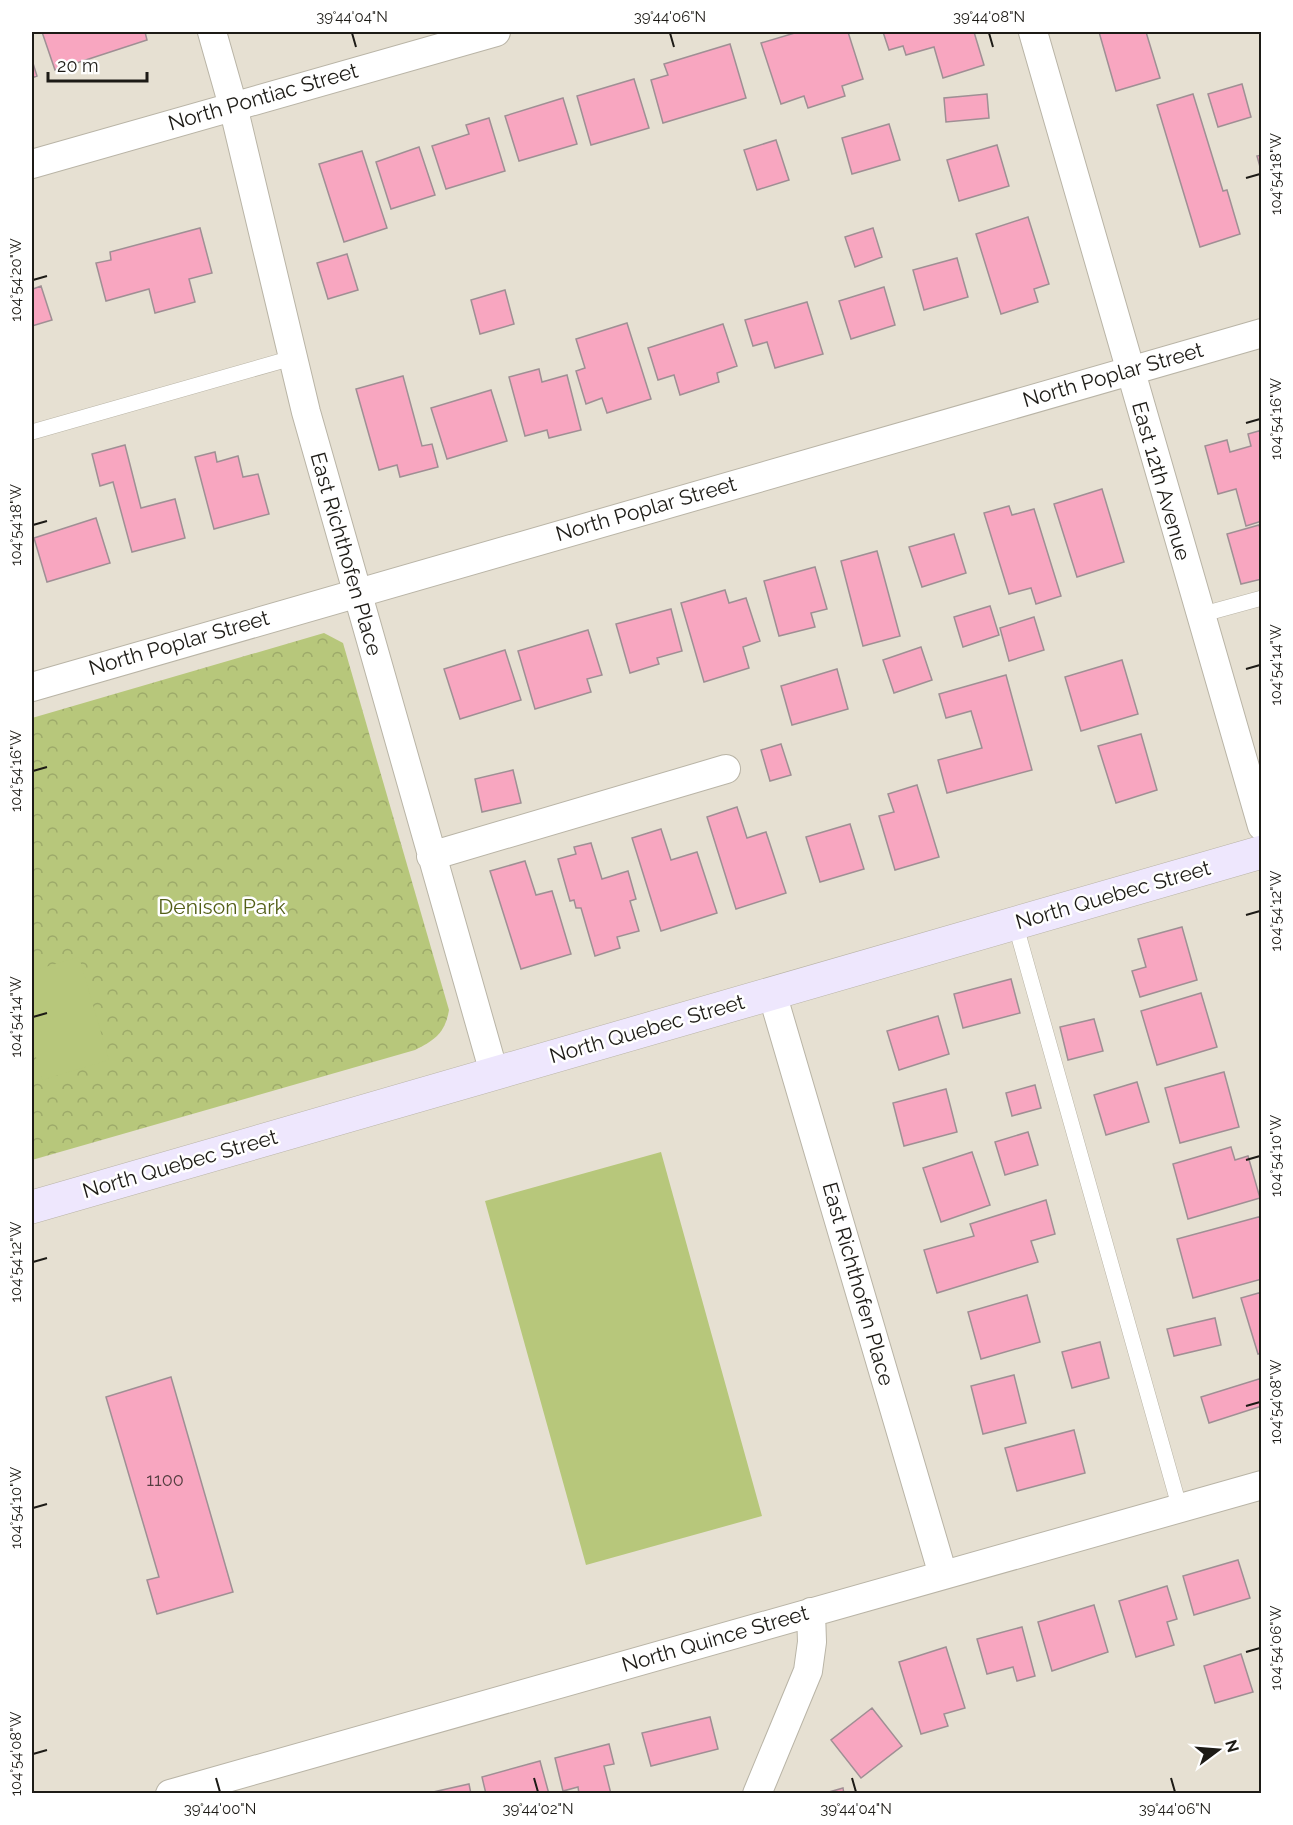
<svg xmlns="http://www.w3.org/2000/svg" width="1293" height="1825" font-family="Raleway,sans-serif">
<defs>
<pattern id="park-crowns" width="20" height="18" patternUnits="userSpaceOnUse" patternTransform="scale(1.5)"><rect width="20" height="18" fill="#b7c77b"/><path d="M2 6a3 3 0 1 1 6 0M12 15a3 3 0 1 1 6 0" fill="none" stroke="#9daa6a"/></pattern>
</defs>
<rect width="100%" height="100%" fill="#e6e0d2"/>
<path fill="url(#park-crowns)" d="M324,633L343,643L449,1010C445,1033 435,1040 415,1050L32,1160V718Z"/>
<path fill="#b7c77b" d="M79,957L109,1060L42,1080L32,1042V971Z
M661,1152L762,1516L586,1565L485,1201Z"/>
<path fill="#f8a6c0" stroke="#9f8f94" stroke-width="1.5" d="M42,32H145L147,40L55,70Z
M798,32H848L863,79L842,86L845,96L808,108L804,96L781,104L761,43Z
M883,32H974L984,65L943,78L934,47L906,55L903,46L889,50Z
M1099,32H1146L1160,78L1116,91Z
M730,44L746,98L663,123L651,80L668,75L664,64Z
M32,60L37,76L32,78Z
M634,79L649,128L591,145L577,96Z
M1242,84L1251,117L1218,127L1208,94Z
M987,94L989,118L946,122L944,98Z
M1193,94L1223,191L1227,190L1240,234L1200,247L1157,105Z
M563,98L577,144L519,161L505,116Z
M489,118L505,171L446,189L432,146L469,134L466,125Z
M889,124L900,160L852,174L842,138Z
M776,140L789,180L757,190L744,150Z
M997,145L1009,186L959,201L947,160Z
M419,147L435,195L391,209L376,162Z
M362,151L387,228L344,242L319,164Z
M1262,155V174L1257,156Z
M1028,217L1049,284L1034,289L1038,302L1001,314L976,234Z
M200,228L212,273L189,279L195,302L155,313L149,289L106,301L96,263L111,260L110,252Z
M873,228L882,257L855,267L845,237Z
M347,254L358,290L328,299L317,263Z
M957,258L968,297L924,310L913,270Z
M32,283L33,289L41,286L52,320L32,326Z
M884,287L895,325L851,339L839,301Z
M505,290L514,324L480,334L471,300Z
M807,302L823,354L775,368L767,342L753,346L745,320Z
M627,323L651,399L607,413L602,398L586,404L576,371L585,368L576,339Z
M723,324L737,366L717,373L719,382L680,395L674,375L658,380L648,348Z
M539,369L542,382L567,375L581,430L549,438L547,430L525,436L509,377Z
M403,376L422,446L432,444L438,467L400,477L397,465L379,470L356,389Z
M491,390L507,441L447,459L431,408Z
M1262,430V521L1246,526L1236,489L1218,494L1205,446L1227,440L1230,452L1251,446L1248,434Z
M125,445L141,508L175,499L185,538L132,552L113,482L100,486L92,454Z
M215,452L217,462L238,456L243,477L258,474L269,514L214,529L195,457Z
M1102,489L1124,562L1077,577L1054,504Z
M1009,506L1012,515L1034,509L1061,596L1036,604L1031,588L1009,594L984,513Z
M96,518L110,563L47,582L34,538Z
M1259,525L1262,536V579L1241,584L1227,534Z
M954,534L966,573L922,587L909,547Z
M877,551L900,636L863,646L841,561Z
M815,567L827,609L811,613L815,627L779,636L764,581Z
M725,590L729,603L746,598L760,641L743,647L749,668L704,682L681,603Z
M990,606L999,635L963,647L954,617Z
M671,609L682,651L657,658L659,664L630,673L616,624Z
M1034,617L1044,650L1009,661L1000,628Z
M588,630L602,675L587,679L591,692L535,709L518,651Z
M921,647L932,680L894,693L883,660Z
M505,650L521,700L460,719L444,669Z
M1122,660L1138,714L1081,731L1065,677Z
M837,669L848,709L792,725L781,686Z
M1006,675L1032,770L947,793L938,760L982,748L971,711L946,718L939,694Z
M1141,734L1157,790L1116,803L1098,746Z
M781,744L791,775L770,781L761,750Z
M513,770L521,803L482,812L475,779Z
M917,785L939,857L895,870L879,816L894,812L888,794Z
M737,807L747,838L766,832L786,893L736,909L707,817Z
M850,824L864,869L820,882L806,837Z
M661,829L671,860L697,852L717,913L661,931L632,838Z
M591,843L602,879L628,871L636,899L630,901L639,931L617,937L620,948L595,956L581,908H576L574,900L570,901L558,859L576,854L574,847Z
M525,861L536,895L552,891L571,954L521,969L490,871Z
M1182,927L1197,980L1140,997L1132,971L1146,967L1138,939Z
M1011,979L1020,1013L963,1028L954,994Z
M1201,993L1217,1047L1157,1065L1141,1011Z
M938,1016L949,1054L899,1070L887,1031Z
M1094,1019L1103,1051L1068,1060L1060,1027Z
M1224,1072L1239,1127L1180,1143L1165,1088Z
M1137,1082L1149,1122L1106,1135L1094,1095Z
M1035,1085L1041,1108L1012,1116L1006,1093Z
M946,1089L957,1132L904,1146L893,1103Z
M1028,1132L1038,1165L1005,1175L995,1142Z
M1231,1147L1235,1160L1248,1156L1260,1198L1188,1219L1173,1164Z
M972,1152L990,1205L941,1222L923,1168Z
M1046,1200L1055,1234L1031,1241L1038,1262L937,1293L924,1250L974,1236L970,1224Z
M1262,1216V1279L1193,1298L1177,1239Z
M1262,1292V1353L1258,1354L1241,1298Z
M1027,1295L1040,1342L981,1359L968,1312Z
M1215,1318L1221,1345L1174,1356L1167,1329Z
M1100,1342L1109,1378L1072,1388L1062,1352Z
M1014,1375L1026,1423L983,1434L971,1386Z
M171,1377L233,1592L157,1614L147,1580L159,1577L106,1397Z
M1262,1378V1406L1209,1423L1201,1397Z
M1074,1430L1085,1473L1017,1491L1005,1448Z
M1238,1560L1250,1598L1194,1615L1183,1576Z
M1167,1586L1177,1619L1167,1622L1174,1645L1136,1657L1119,1601Z
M1094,1605L1108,1652L1052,1671L1038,1622Z
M1022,1627L1035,1676L1017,1681L1013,1667L987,1674L977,1639Z
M946,1647L965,1708L944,1714L948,1726L921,1734L899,1662Z
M1241,1654L1253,1692L1215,1703L1204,1666Z
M872,1708L902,1746L861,1778L831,1740Z
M710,1717L718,1749L651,1766L642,1733Z
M609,1744L614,1764L604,1766L611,1794H579L578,1787L563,1791L555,1758Z
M540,1761L549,1794H486L482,1777Z
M469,1784L471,1794H434L433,1792Z
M843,1788L844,1794H822Z"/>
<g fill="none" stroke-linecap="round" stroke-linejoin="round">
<defs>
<path id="lane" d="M32,432L292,358
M1200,615L1262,598
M1015,923L1180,1509"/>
<path id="street" d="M212,32L233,106L306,412L494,1073
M1033,32L1262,826
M32,164L496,32
M32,687L1262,333
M431,856L726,769
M772,993L943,1575
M170,1794L1262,1485
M757,1794L808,1671L812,1642L811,1612"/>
<path id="secondary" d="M32,1207L1262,852"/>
</defs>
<use href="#lane" stroke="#b9b4a6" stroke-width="16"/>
<use href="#street" stroke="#b9b4a6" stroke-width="30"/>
<use href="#secondary" stroke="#b9b4a6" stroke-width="34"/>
<use href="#lane" stroke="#fff" stroke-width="15"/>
<use href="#street" stroke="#fff" stroke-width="28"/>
<use href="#secondary" stroke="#eee7fd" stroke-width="33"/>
</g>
<path fill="none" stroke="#1d1b16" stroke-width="2" d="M352,33L356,47M670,33L674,47M989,33L993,47M1246,178L1260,174M33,280L47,276M1246,423L1260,419M33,525L47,521M1246,669L1260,665M33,771L47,767M1246,915L1260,911M33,1017L47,1013M1246,1160L1260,1156M33,1262L47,1258M1246,1406L1260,1402M33,1508L47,1504M1246,1652L1260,1648M33,1754L47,1750M216,1778L220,1792M534,1778L538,1792M852,1778L856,1792M1171,1778L1175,1792"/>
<g text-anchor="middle" stroke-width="5" stroke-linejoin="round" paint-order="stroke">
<g font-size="18" fill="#543e40">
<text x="165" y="1486">1100</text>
</g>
<g font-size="21" fill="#1d1b16" stroke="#fff">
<text transform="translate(263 97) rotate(-16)" y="7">North Pontiac Street</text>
<text transform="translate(1113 375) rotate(-16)" y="7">North Poplar Street</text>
<text transform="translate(1161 481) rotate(74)" y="7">East 12th Avenue</text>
<text transform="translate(646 509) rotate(-16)" y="7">North Poplar Street</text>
<text transform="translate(346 554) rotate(74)" y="7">East Richthofen Place</text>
<text transform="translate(179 643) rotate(-16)" y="7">North Poplar Street</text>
<text transform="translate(1113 895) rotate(-16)" y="7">North Quebec Street</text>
<text transform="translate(647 1029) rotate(-16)" y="7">North Quebec Street</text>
<text transform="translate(180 1164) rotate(-16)" y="7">North Quebec Street</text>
<text transform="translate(858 1284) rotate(74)" y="7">East Richthofen Place</text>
<text transform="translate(715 1639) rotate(-16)" y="7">North Quince Street</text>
</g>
<g font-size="21" fill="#535f18" stroke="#fff">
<text x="222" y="914">Denison Park</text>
</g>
</g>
<rect width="1293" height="1825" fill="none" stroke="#ffffff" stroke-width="66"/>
<g transform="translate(1218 1750) rotate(74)" stroke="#ffffff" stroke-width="4.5" paint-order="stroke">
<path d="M0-4.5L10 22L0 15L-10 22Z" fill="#1d1b16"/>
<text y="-9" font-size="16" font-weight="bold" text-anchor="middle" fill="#1d1b16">N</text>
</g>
<path d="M48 72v9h99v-9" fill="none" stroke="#1d1b16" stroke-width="3"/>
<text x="57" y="72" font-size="18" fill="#1d1b16" stroke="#ffffff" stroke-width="4.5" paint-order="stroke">20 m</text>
<rect x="33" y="33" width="1227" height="1759" fill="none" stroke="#1d1b16" stroke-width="2"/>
<g font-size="15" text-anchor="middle" fill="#1d1b16">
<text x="352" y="22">39°44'04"N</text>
<text x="670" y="22">39°44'06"N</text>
<text x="989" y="22">39°44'08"N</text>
<text transform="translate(1276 174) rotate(-90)" y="5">104°54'18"W</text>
<text transform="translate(16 280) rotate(-90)" y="5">104°54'20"W</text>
<text transform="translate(1276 419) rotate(-90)" y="5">104°54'16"W</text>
<text transform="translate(16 525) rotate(-90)" y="5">104°54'18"W</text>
<text transform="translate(1276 665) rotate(-90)" y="5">104°54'14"W</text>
<text transform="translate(16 771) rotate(-90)" y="5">104°54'16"W</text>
<text transform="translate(1276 911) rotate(-90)" y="5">104°54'12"W</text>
<text transform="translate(16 1017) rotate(-90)" y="5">104°54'14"W</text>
<text transform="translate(1276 1156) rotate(-90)" y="5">104°54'10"W</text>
<text transform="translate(16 1262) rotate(-90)" y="5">104°54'12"W</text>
<text transform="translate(1276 1402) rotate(-90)" y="5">104°54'08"W</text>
<text transform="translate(16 1508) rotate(-90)" y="5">104°54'10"W</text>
<text transform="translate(1276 1648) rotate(-90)" y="5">104°54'06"W</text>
<text transform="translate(16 1754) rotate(-90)" y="5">104°54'08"W</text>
<text x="220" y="1814">39°44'00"N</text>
<text x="538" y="1814">39°44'02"N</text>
<text x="856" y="1814">39°44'04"N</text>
<text x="1175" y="1814">39°44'06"N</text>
</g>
</svg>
